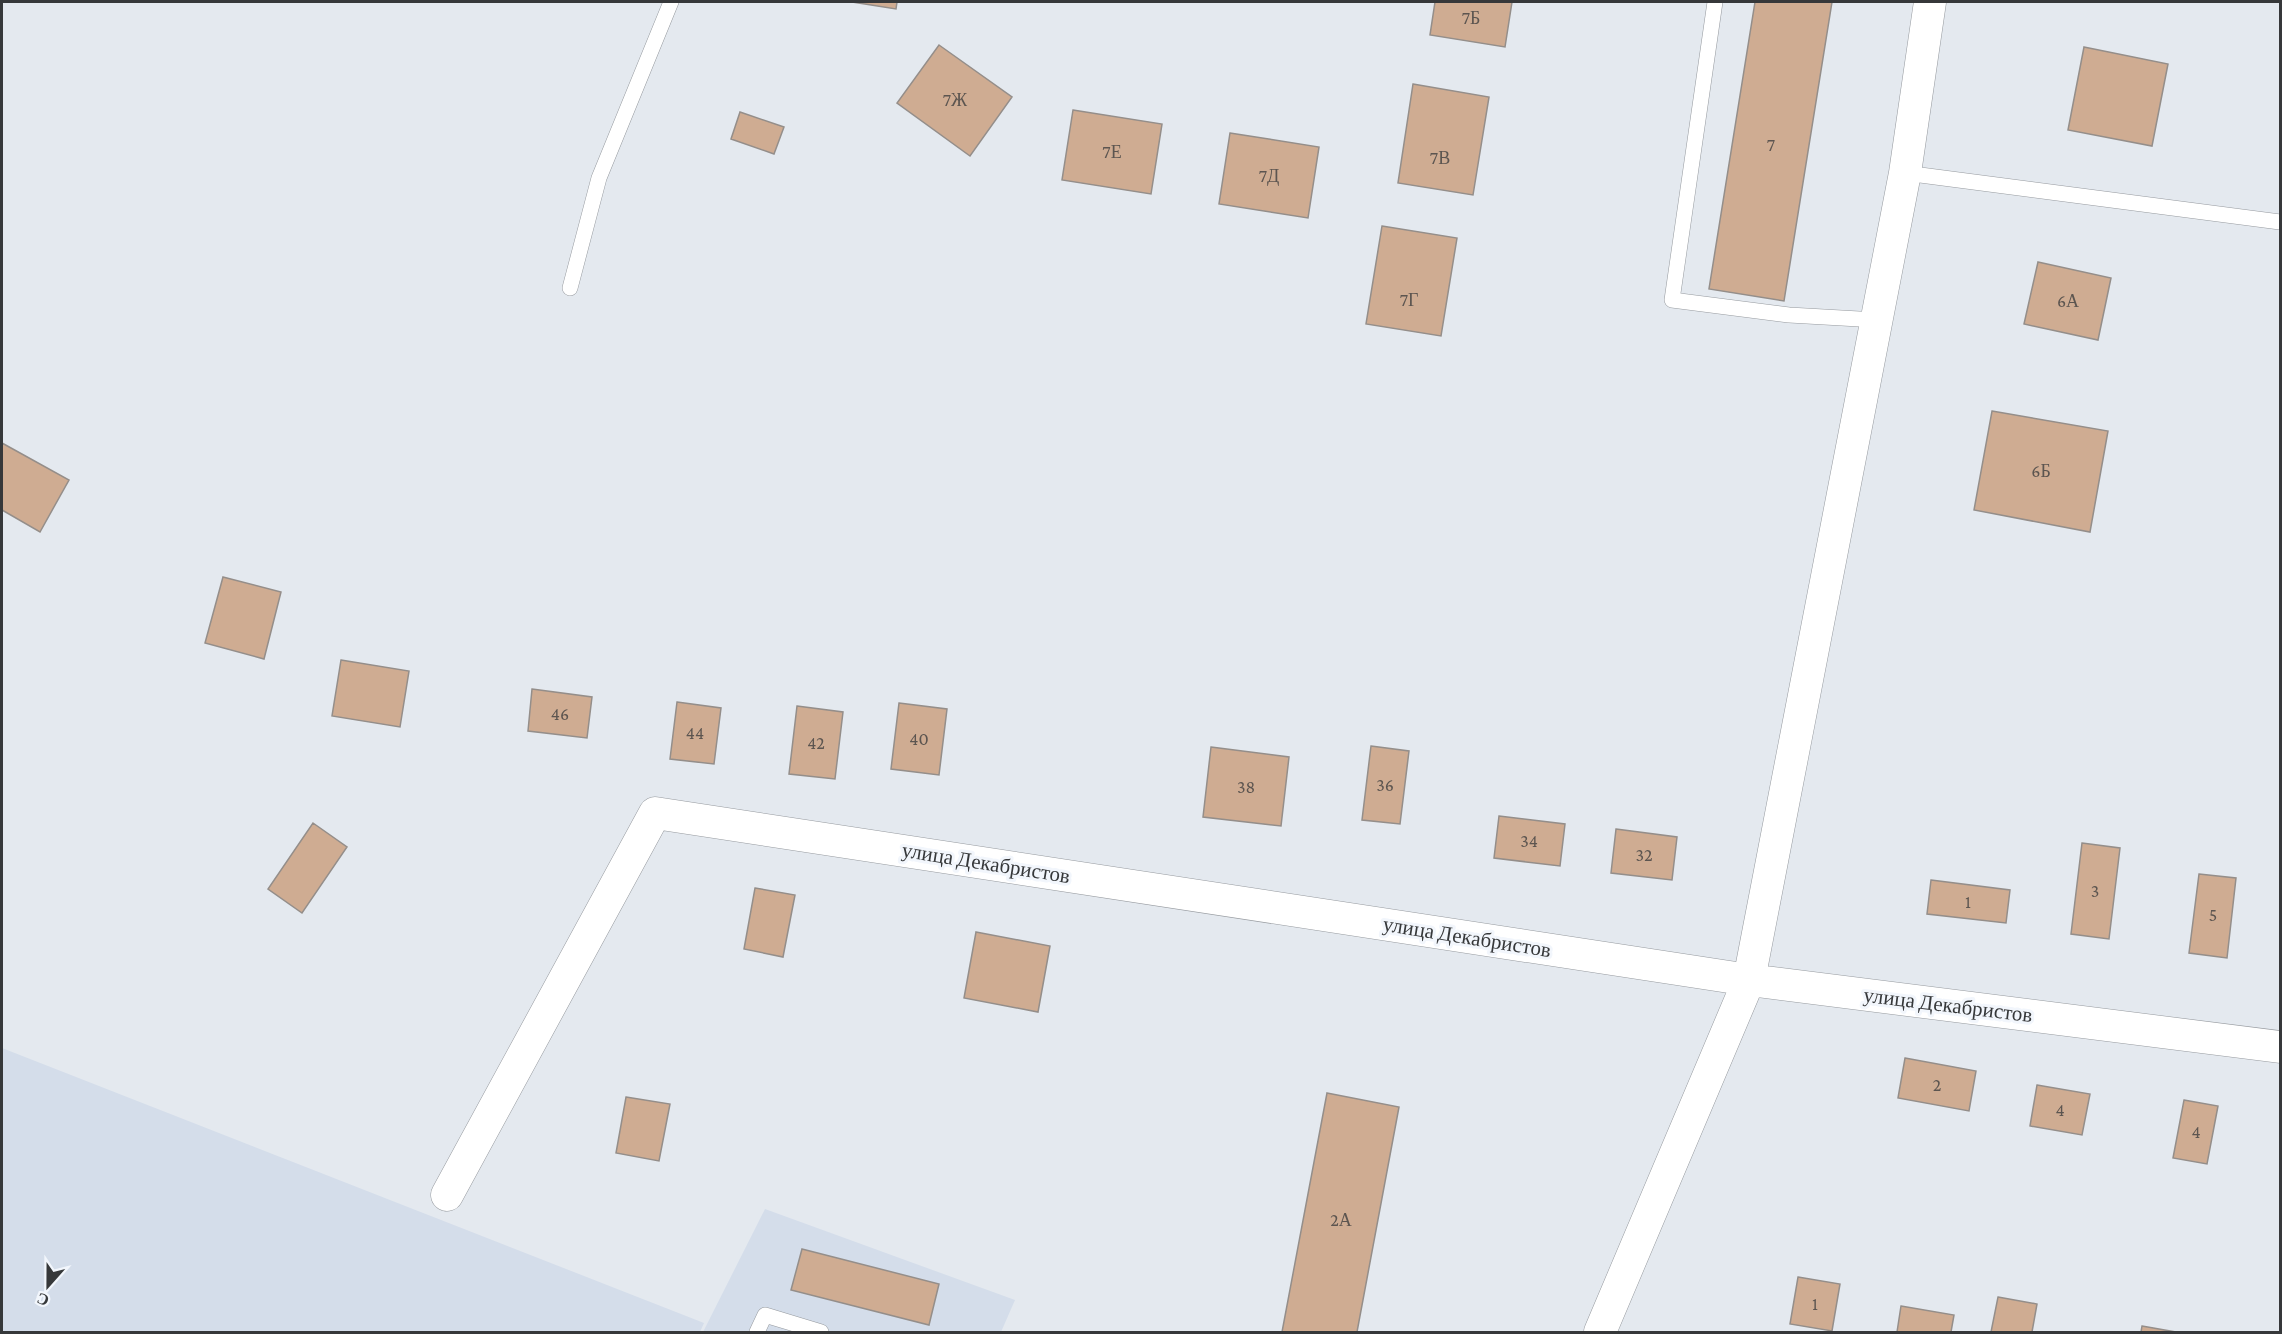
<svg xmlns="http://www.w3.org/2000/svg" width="2282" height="1334" font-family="'Crimson Pro',serif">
<rect width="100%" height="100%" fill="#e4e9ef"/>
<path fill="#d4ddea" d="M2,1048L704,1323L700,1332H2Z
M765,1209L1015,1300L1001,1332H703Z"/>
<path fill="#cfac92" stroke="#948e8a" stroke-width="1.5" d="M852,2H897L896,9Z
M1435,2H1512L1505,47L1430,35Z
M1755,2H1832L1784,301L1709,289Z
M939,45L1012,97L970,156L897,103Z
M2084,47L2168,64L2152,146L2068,130Z
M1413,84L1489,97L1473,195L1398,183Z
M1073,110L1162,124L1151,194L1062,180Z
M740,112L784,127L774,154L731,139Z
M1230,133L1319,147L1308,218L1219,204Z
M1382,226L1457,238L1441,336L1366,324Z
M2038,262L2111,278L2098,340L2024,324Z
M1992,411L2108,431L2090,532L1974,510Z
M2,443L69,480L40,532L2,510Z
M223,577L281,592L264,659L205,643Z
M341,660L409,671L400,727L332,716Z
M532,689L592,697L587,738L528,731Z
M677,702L721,708L714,764L670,759Z
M899,703L947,709L939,775L891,769Z
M797,706L843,712L835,779L789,774Z
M1371,746L1409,751L1400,824L1362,820Z
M1211,747L1289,757L1281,826L1203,817Z
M1499,816L1565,824L1560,866L1494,858Z
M313,823L347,847L302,913L268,889Z
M1616,829L1677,837L1672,880L1611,873Z
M2082,843L2120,848L2109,939L2071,934Z
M2199,874L2236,878L2227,958L2189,953Z
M1931,880L2010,890L2006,923L1927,914Z
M755,888L795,895L783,957L744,949Z
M976,932L1050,946L1038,1012L964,998Z
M1905,1058L1976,1071L1969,1111L1898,1098Z
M2037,1085L2090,1094L2082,1135L2030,1126Z
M1327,1093L1399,1107L1357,1332H1282Z
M626,1097L670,1104L659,1161L616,1153Z
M2184,1100L2218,1106L2207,1164L2173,1158Z
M802,1249L939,1284L929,1325L791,1290Z
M1798,1277L1840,1284L1832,1331L1790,1324Z
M1998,1297L2037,1304L2032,1332H1991Z
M1901,1306L1954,1315L1951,1332H1897Z
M2142,1326L2176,1332H2141Z"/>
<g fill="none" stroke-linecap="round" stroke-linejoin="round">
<defs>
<path id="service" d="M1715,2L1672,300L1789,315L1877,320
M1905,173L2280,222
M570,288L599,178L671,2
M757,1332L765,1315L821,1332"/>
<path id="minor" d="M447,1195L655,813L1749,980L2280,1047
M1600,1332L1749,980L1905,173L1930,2"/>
</defs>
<use href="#service" stroke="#969a9f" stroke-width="16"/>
<use href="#minor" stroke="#969a9f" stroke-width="33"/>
<use href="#service" stroke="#fff" stroke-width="15"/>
<use href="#minor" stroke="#fff" stroke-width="32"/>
</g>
<g text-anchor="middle" stroke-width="6" stroke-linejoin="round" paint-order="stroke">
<g font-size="18" fill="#5c5550">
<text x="1471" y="24">7Б</text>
<text x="955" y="106">7Ж</text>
<text x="1771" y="151">7</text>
<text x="1112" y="158">7Е</text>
<text x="1440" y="164">7В</text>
<text x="1269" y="182">7Д</text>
<text x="1409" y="306">7Г</text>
<text x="2068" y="307">6А</text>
<text x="2041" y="477">6Б</text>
<text x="560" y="720">46</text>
<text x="695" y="739">44</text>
<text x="919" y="745">40</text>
<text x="816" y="749">42</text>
<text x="1385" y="791">36</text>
<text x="1246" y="793">38</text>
<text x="1529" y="847">34</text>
<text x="1644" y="861">32</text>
<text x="2095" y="897">3</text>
<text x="1968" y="908">1</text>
<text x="2213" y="921">5</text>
<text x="1937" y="1091">2</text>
<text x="2060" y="1116">4</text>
<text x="2196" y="1138">4</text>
<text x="1341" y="1226">2А</text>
<text x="1815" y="1310">1</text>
</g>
<g font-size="21" fill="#36383a" stroke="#f2f6fc">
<text transform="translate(986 863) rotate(9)" y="7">улица Декабристов</text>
<text transform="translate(1467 937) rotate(9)" y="7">улица Декабристов</text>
<text transform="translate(1948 1005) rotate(7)" y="7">улица Декабристов</text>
</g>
</g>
<rect width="2282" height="1334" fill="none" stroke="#36383a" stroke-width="6"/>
<g transform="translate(48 1286) rotate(201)" stroke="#f2f6fc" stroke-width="4.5" paint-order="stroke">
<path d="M0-4.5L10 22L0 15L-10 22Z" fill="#36383a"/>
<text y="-9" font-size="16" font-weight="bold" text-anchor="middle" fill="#36383a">С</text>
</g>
</svg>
